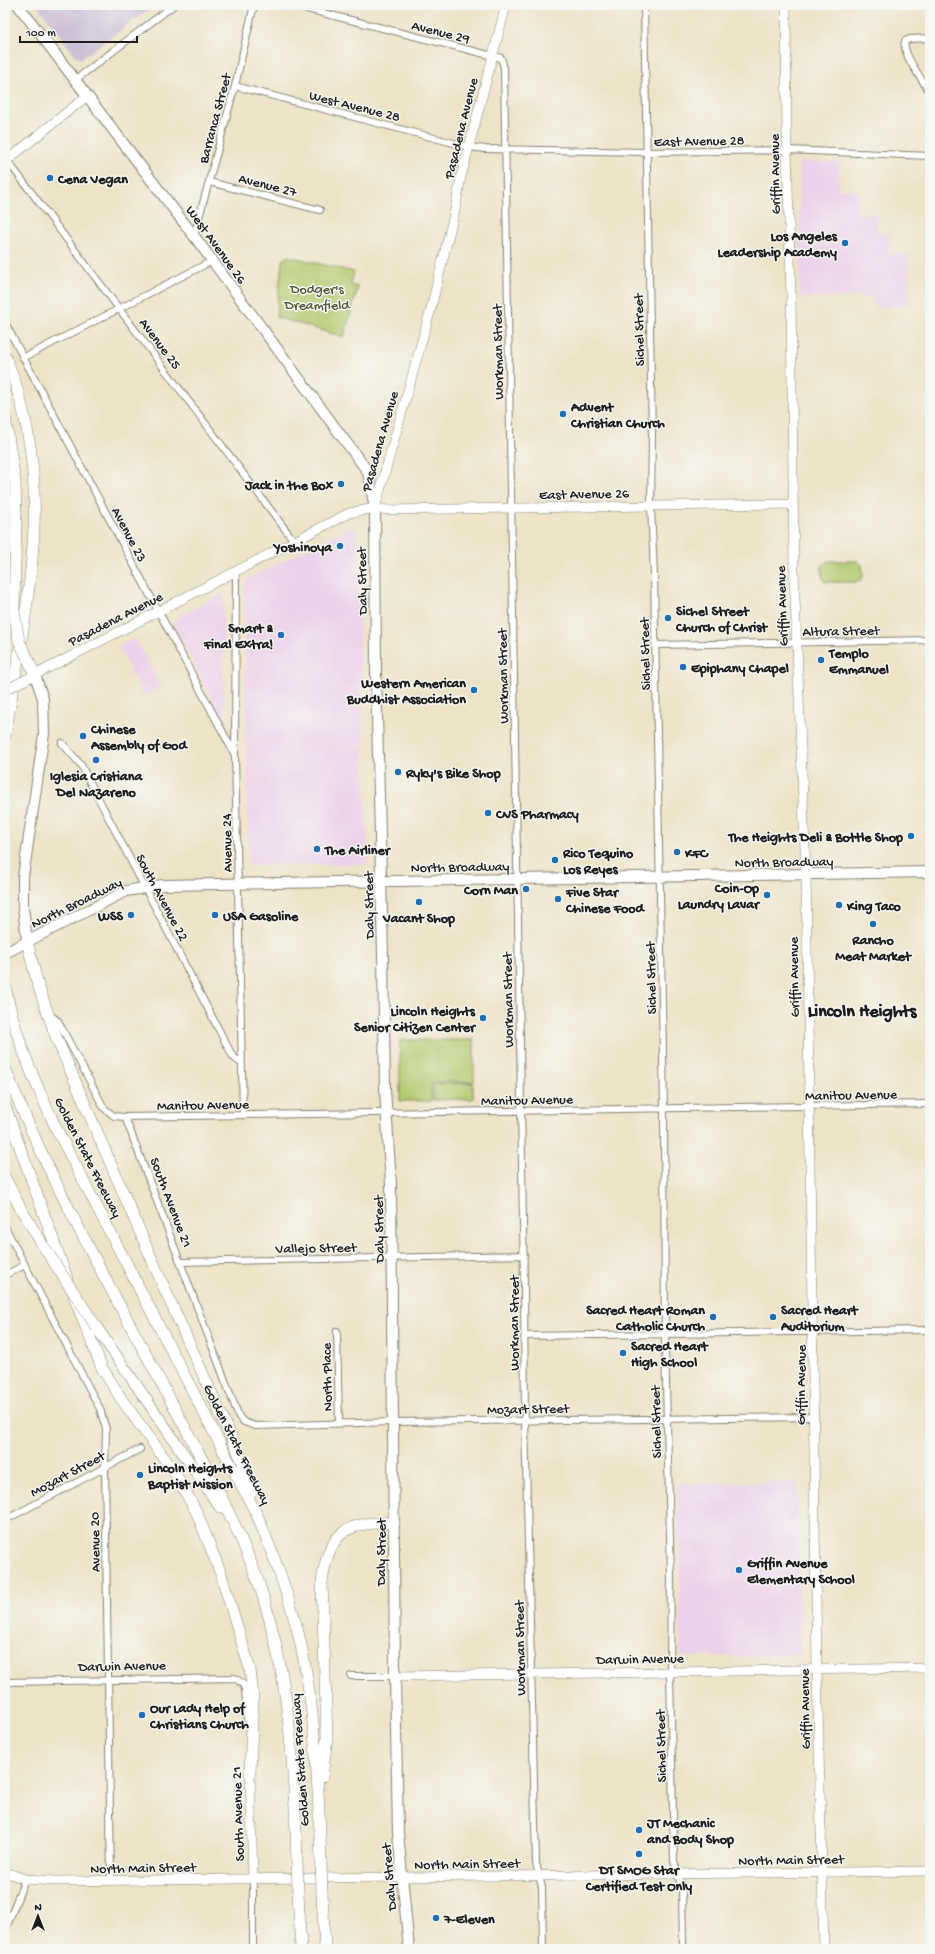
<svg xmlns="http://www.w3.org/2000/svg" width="935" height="1954" font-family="'Gochi Hand',sans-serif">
<rect width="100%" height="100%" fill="#f6f6f2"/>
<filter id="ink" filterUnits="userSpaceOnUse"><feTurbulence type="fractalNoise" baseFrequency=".025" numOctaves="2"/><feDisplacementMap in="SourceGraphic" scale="8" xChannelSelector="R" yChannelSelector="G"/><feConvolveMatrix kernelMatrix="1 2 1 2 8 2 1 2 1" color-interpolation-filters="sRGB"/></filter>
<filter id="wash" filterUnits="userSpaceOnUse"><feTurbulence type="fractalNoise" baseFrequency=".012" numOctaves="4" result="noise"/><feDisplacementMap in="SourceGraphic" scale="16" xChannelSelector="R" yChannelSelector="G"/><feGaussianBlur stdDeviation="0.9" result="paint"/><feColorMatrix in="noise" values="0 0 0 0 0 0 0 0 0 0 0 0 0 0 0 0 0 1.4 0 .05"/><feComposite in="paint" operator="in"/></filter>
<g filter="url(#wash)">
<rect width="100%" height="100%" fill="#ede3c7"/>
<path fill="#ecd1ea" d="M799,162H839V190H858V213L877,214V233H889L890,254L908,253L909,305L874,307L872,296L800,298Z
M350,527L356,529L368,864L249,865L244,586L248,579Z
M223,593L224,723L174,624L177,617Z
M135,638L161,687L143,696L118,647Z
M797,1482L800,1655L681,1657L678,1484Z"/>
<path fill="#cbbfd5" d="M37,5H151L152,7L81,59L76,57Z"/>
<path fill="#b3ca6f" stroke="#687346" d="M288,256L354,272L351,285L358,287L344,337L276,317L282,261Z
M828,561H858L862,565L863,576L859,582H825L822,576V566Z
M400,1040H474V1082H431V1101H400Z
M473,1083V1099L433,1100V1084Z"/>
</g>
<g filter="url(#ink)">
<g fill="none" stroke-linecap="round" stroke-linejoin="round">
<defs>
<path id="street" d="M291,5L501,58L504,68L524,1285L525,1421L536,1863L542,1888L543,1949
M644,5L652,436L651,506L654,575L664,1109L665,1345L671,1576L670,1672L674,1861L682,1888L683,1949
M930,38L910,39L905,41C901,53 923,81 930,92
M75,80L174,5
M235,86L469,147L485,149L647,152L787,150L930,156
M7,160L294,541
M209,182L320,210
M194,236L235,86L254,5
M5,323L235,755
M23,358L212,261
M236,571L235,756L243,1115
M656,645L930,640
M62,743L81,765L233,1057L241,1063
M49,1014L58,1021L104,1108L114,1116L125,1117L930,1104
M125,1117L239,1417L244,1422L255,1426L393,1422L814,1417
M5,1227L100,1409L106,1429L105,1466L111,1881
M180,1262L524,1255
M5,1275L25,1265
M337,1331L339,1423
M525,1336L930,1330
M5,1520L140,1449
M351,1676H395
M5,1682L235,1678L243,1684L245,1689L247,1719
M253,1879V1949
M5,1931L25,1879"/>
<path id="secondary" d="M786,5L787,150L791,294L794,572L806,874L817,1669L824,1949
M5,162L87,96
M375,508L430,312L455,210L461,177L506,5
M25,680L349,513L375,508L388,510L793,504
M395,1676L930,1668
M250,1773L253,1879
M5,1872L25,1879L56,1881L930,1871"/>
<path id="primary" d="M18,5L194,236L368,472L375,508L376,676L383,955L385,1089L391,1185L395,1676L398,1833L409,1949
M27,941L23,907V877L44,734L43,699L35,675
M5,953L126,891L163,885L930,872"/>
<path id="highway" d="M5,356C59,483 26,605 5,735
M5,417L15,481L16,517
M28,659L35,675
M27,941L37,982L56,1037L166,1292L243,1463L251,1493
M5,987C15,1037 36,1085 57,1130L257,1515C273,1554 288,1592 298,1632C316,1707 318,1784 321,1861
M5,1068C51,1185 115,1295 174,1407C204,1463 236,1521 258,1581C290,1675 294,1764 297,1861
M5,1106L67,1278
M5,1178L21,1209L44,1247
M74,1296L102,1368L122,1400L175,1473L197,1513L221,1574L250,1669L253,1696L250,1773
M97,1328L220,1507
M322,1777L327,1738L322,1583C328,1533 345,1521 394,1523
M298,1893L301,1949
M322,1893L325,1949"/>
</defs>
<use href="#street" stroke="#848072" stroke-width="8"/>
<use href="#secondary" stroke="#848072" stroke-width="10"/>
<use href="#primary" stroke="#848072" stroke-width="12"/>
<use href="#highway" stroke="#848072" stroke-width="12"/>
<use href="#street" stroke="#fff" stroke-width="6"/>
<use href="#secondary" stroke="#fff" stroke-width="9"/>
<use href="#primary" stroke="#fff" stroke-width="10"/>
<use href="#highway" stroke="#fff" stroke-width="11"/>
<defs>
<path id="secondary-bridge" d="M5,690L25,680"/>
<path id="highway-bridge" d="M16,517L14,611L19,641L28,659
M44,1247L97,1328
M297,1861L298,1893
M321,1861L322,1893"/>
</defs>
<use href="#secondary-bridge" stroke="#848072" stroke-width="10" stroke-linecap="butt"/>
<use href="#highway-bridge" stroke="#848072" stroke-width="12" stroke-linecap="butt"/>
<use href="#secondary-bridge" stroke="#fff" stroke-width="9"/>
<use href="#highway-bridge" stroke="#fff" stroke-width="11"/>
</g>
</g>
<g fill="#1f6fb2" stroke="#f6f6f2" stroke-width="1.5">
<circle cx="50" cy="178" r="4"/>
<circle cx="845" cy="243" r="4"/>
<circle cx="563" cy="414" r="4"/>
<circle cx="341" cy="484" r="4"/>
<circle cx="340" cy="546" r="4"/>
<circle cx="668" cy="618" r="4"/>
<circle cx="281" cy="635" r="4"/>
<circle cx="821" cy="660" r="4"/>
<circle cx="683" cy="667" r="4"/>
<circle cx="474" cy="690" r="4"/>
<circle cx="83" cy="736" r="4"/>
<circle cx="96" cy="760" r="4"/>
<circle cx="398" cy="772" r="4"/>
<circle cx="488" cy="813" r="4"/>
<circle cx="911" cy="836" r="4"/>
<circle cx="317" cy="849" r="4"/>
<circle cx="677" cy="852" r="4"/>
<circle cx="555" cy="860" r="4"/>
<circle cx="526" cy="889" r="4"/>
<circle cx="767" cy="895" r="4"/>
<circle cx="558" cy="899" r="4"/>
<circle cx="419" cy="902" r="4"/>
<circle cx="839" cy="905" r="4"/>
<circle cx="131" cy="915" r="4"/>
<circle cx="215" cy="915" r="4"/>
<circle cx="873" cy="924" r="4"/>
<circle cx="483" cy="1018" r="4"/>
<circle cx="713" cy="1317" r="4"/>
<circle cx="773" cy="1317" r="4"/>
<circle cx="623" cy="1353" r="4"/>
<circle cx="140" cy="1475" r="4"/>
<circle cx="739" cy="1570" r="4"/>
<circle cx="142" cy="1715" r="4"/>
<circle cx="639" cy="1830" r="4"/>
<circle cx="639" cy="1854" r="4"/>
<circle cx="436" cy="1918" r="4"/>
</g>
<g text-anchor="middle" stroke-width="3" stroke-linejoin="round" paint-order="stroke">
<g font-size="14" fill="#1c1c1c" stroke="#f6f6f2">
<text transform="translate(441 31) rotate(14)" y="5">Avenue 29</text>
<text transform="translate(355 105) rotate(14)" y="5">West Avenue 28</text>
<text transform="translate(214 118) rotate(-75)" y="5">Barranca Street</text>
<text transform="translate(460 128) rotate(-76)" y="5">Pasadena Avenue</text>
<text transform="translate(699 140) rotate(-1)" y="5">East Avenue 28</text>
<text transform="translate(774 174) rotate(-91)" y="5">Griffin Avenue</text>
<text transform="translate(268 184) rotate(14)" y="5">Avenue 27</text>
<text transform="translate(217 244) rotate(54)" y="5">West Avenue 26</text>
<text transform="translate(638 330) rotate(-91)" y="5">Sichel Street</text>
<text transform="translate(161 343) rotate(53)" y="5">Avenue 25</text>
<text transform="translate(497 352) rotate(-91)" y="5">Workman Street</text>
<text transform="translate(379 441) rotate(-74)" y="5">Pasadena Avenue</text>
<text transform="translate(584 493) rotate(-1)" y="5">East Avenue 26</text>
<text transform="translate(130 534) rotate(62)" y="5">Avenue 23</text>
<text transform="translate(361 581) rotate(-91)" y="5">Daly Street</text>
<text transform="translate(781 606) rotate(-92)" y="5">Griffin Avenue</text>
<text transform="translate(115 618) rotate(-27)" y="5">Pasadena Avenue</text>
<text transform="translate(841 630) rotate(-1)" y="5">Altura Street</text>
<text transform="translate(644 654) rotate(-91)" y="5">Sichel Street</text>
<text transform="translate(502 676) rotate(-91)" y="5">Workman Street</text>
<text transform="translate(226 843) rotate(-91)" y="5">Avenue 24</text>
<text transform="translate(784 861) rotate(-1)" y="5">North Broadway</text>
<text transform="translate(460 866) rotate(-1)" y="5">North Broadway</text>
<text transform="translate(163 897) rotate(62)" y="5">South Avenue 22</text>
<text transform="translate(76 902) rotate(-26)" y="5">North Broadway</text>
<text transform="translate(368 905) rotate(-91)" y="5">Daly Street</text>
<text transform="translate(793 977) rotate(-91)" y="5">Griffin Avenue</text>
<text transform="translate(650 978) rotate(-91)" y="5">Sichel Street</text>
<text transform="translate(507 1000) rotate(-91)" y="5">Workman Street</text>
<text transform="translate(851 1094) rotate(-1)" y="5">Manitou Avenue</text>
<text transform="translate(527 1099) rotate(-1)" y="5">Manitou Avenue</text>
<text transform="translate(203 1104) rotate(-1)" y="5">Manitou Avenue</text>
<text transform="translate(89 1157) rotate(63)" y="5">Golden State Freeway</text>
<text transform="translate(172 1202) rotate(69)" y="5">South Avenue 21</text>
<text transform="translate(378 1229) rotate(-91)" y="5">Daly Street</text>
<text transform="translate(316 1247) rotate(-1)" y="5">Vallejo Street</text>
<text transform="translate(513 1323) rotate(-90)" y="5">Workman Street</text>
<text transform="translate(326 1377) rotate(-91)" y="5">North Place</text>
<text transform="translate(800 1385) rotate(-90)" y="5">Griffin Avenue</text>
<text transform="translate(528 1408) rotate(-1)" y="5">Mozart Street</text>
<text transform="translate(655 1422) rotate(-91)" y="5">Sichel Street</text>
<text transform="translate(238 1444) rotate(63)" y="5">Golden State Freeway</text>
<text transform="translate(67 1473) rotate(-28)" y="5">Mozart Street</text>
<text transform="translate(94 1542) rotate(-91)" y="5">Avenue 20</text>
<text transform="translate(380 1552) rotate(-90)" y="5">Daly Street</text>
<text transform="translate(519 1648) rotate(-91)" y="5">Workman Street</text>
<text transform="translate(640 1658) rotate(-1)" y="5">Darwin Avenue</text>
<text transform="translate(122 1665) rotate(-1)" y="5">Darwin Avenue</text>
<text transform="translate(804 1709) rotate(-91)" y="5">Griffin Avenue</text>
<text transform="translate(660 1746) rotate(-91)" y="5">Sichel Street</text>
<text transform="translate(299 1760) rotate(-94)" y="5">Golden State Freeway</text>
<text transform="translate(237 1814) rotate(-92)" y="5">South Avenue 21</text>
<text transform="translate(791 1859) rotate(-1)" y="5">North Main Street</text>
<text transform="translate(467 1863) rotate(-1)" y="5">North Main Street</text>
<text transform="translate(143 1867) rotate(-1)" y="5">North Main Street</text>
<text transform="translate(388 1877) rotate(-95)" y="5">Daly Street</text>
</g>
<g font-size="14" font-weight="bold" fill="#1c1c1c" stroke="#f6f6f2" text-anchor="start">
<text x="58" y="183">Cena Vegan</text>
<text x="837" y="240" text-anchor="end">Los Angeles<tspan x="837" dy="16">Leadership Academy</tspan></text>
<text x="571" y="411">Advent<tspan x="571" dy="16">Christian Church</tspan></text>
<text x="333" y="489" text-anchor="end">Jack in the Box</text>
<text x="332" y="551" text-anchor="end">Yoshinoya</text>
<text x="676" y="615">Sichel Street<tspan x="676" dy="16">Church of Christ</tspan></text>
<text x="273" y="632" text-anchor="end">Smart &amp;<tspan x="273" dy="16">Final Extra!</tspan></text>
<text x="829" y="657">Templo<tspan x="829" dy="16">Emmanuel</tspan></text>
<text x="691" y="672">Epiphany Chapel</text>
<text x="466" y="687" text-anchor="end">Western American<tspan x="466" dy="16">Buddhist Association</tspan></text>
<text x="91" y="733">Chinese<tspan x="91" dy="16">Assembly of God</tspan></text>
<text x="406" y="777">Ryky's Bike Shop</text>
<text x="96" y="780" text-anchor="middle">Iglesia Cristiana<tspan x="96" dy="16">Del Nazareno</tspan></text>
<text x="496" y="818">CVS Pharmacy</text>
<text x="903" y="841" text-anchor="end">The Heights Deli &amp; Bottle Shop</text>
<text x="325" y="854">The Airliner</text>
<text x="563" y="857">Rico Tequino<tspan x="563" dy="16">Los Reyes</tspan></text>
<text x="685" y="857">KFC</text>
<text x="759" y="892" text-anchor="end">Coin-Op<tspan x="759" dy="16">Laundry Lavar</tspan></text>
<text x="518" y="894" text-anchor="end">Corn Man</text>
<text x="566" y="896">Five Star<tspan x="566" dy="16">Chinese Food</tspan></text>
<text x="847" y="910">King Taco</text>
<text x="123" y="920" text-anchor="end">WSS</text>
<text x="223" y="920">USA Gasoline</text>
<text x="419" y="922" text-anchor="middle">Vacant Shop</text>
<text x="873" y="944" text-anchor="middle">Rancho<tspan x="873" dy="16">Meat Market</tspan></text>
<text x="475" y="1015" text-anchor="end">Lincoln Heights<tspan x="475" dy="16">Senior Citizen Center</tspan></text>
<text x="705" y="1314" text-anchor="end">Sacred Heart Roman<tspan x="705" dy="16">Catholic Church</tspan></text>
<text x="781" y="1314">Sacred Heart<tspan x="781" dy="16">Auditorium</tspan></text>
<text x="631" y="1350">Sacred Heart<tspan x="631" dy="16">High School</tspan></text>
<text x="148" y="1472">Lincoln Heights<tspan x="148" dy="16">Baptist Mission</tspan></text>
<text x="747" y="1567">Griffin Avenue<tspan x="747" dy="16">Elementary School</tspan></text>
<text x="150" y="1712">Our Lady Help of<tspan x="150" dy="16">Christians Church</tspan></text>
<text x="647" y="1827">JT Mechanic<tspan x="647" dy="16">and Body Shop</tspan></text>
<text x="639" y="1874" text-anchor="middle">DT SMOG Star<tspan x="639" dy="16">Certified Test Only</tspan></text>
<text x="444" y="1923">7-Eleven</text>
</g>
<g font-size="14" fill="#515939" stroke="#f6f6f2">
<text x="317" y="293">Dodger's<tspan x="317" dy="16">Dreamfield</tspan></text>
</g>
<g font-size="18" font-weight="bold" fill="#1c1c1c" stroke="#f6f6f2">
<text x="862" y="1016">Lincoln Heights</text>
</g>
</g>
<rect width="935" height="1954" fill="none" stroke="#f6f6f2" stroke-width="20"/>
<g transform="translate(38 1916)" stroke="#f6f6f2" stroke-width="3" paint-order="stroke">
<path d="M0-3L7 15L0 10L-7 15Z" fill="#1c1c1c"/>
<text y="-6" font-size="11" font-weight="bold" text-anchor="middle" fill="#1c1c1c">N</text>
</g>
<path d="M20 36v6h117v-6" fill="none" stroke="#1c1c1c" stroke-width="2"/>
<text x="26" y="36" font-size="12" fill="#1c1c1c" stroke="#f6f6f2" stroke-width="3" paint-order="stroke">100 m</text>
</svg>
